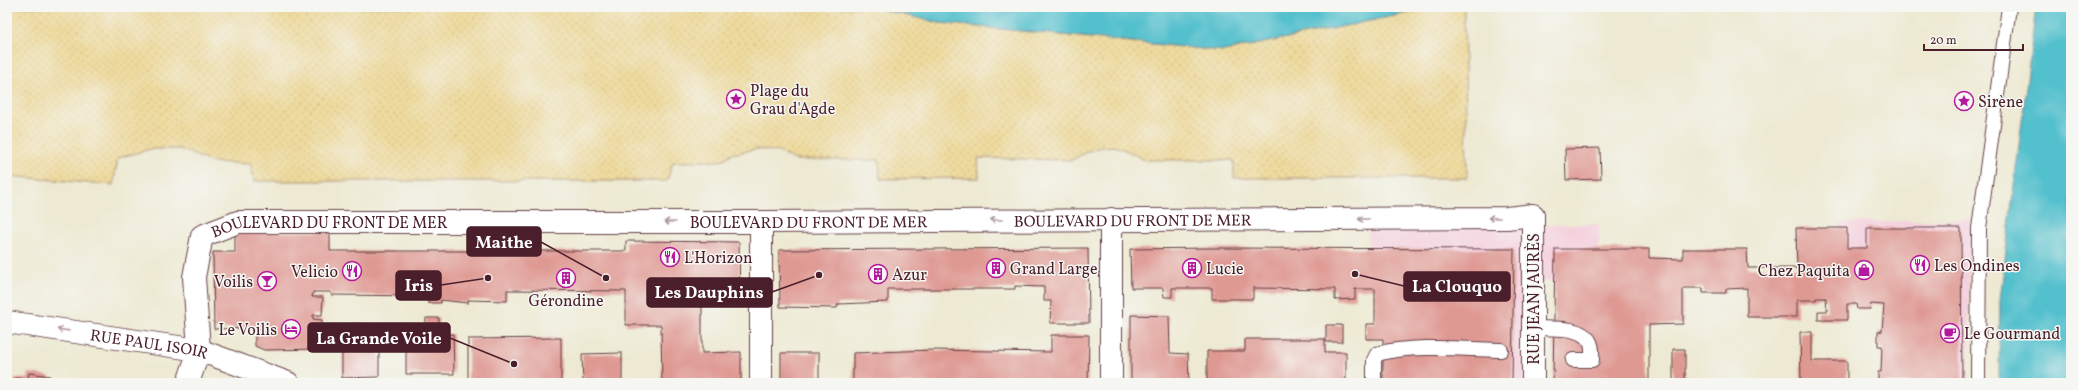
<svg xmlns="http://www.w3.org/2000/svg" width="2078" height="390" font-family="Vollkorn,serif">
<defs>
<pattern id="sand-dots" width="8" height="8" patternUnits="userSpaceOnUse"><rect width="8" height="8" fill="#eeda9e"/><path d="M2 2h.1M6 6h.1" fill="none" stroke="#cebb88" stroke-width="1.8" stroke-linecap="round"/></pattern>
</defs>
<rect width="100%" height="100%" fill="#f6f6f2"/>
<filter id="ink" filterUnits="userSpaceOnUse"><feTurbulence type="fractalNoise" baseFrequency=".025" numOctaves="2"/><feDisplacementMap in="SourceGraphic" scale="8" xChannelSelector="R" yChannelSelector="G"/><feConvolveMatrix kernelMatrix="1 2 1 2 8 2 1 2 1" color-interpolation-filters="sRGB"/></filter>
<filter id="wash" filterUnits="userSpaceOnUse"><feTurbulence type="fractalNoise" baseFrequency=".012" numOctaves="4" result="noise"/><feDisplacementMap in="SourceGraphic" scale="16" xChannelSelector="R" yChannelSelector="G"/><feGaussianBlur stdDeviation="0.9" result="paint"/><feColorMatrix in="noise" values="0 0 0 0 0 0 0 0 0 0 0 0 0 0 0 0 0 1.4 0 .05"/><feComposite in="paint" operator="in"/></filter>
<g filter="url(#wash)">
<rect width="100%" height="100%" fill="#ede9d2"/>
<path fill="#f4cfdd" d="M1970,219L1968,383H1909L1911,288L1839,289V223Z
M1599,224V280L1538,281L1536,383H1488L1370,278L1368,227Z"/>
<path fill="url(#sand-dots)" stroke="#9c7c64" d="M7,7H870L940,23L1224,51L1437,7H1464L1467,178H1234V160H1145L1128,151L1114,146L1101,147L1086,152L1072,160L978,158L979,178L880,179L879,160H795L779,152L757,149L731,154L721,161L673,162L667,181H254L251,164L211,162L180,149H150L118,158L113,185L7,176Z"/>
<path fill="#53c0cd" stroke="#4e707c" d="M870,7H1437L1224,51L940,23Z
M2036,7H2071V383H1999L2000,300Z"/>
<g id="blocks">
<path fill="#df9993" d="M1600,148L1601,179L1566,180L1565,149Z
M1796,228H1847V248H1867V228H1961L1962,383H1878V372H1881L1882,346H1878V332L1882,331L1884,305L1871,304L1870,309H1857L1856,304H1847V320H1818V311H1827L1826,298H1816V300H1797V317H1747V288L1726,289V293H1703V288H1683V324L1649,325V383H1553L1555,249H1649V258L1683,259V249H1747L1748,268H1797Z
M235,232H330V251H626V241L739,242L740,300H702V353L741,352V383H662L661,325H626V291L507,290V301L468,300V303L441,300V303H428V296L331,295V292H313L312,297H323L322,315H313V319L322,320V349L264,350L255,346V328L214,329L213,252H235Z
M1088,248L1089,323H1050L1051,301H1044V287L1015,286V289H888V302L838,304L837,308L780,307L779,250Z
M1212,248L1514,249L1512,383H1383V339H1366V324H1375V289H1355V299L1335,300V289L1253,288V299H1212V288H1172V297H1164L1163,288H1131L1130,249Z
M1131,315L1169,316L1170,353L1188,354L1189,383H1131Z
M426,318H439V334H453L454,374H406V334L425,333Z
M350,324H369V339L379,338V377L342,378V339H350Z
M1326,325H1342V342H1326Z
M1800,332H1812V361H1847V383H1801Z
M1051,335H1089L1088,383H853V353L932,350L1051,352Z
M561,338V383H468V339Z
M1245,339H1325V352H1346V383H1207V351H1245Z
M1673,349H1685V383H1673Z
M622,353V383H583L582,354Z
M781,353H819V383H781Z
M29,373L50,376V383H14L15,378L28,379Z"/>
</g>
</g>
<g filter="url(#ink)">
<use href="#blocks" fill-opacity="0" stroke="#623d44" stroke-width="1"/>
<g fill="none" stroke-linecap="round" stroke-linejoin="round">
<defs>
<path id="service" d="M1533,328C1549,329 1581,325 1590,342C1593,347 1592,355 1592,360H1573
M1374,383V360L1377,354C1410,344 1465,349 1501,350
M1978,383L1979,228L2009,7"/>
<g id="minor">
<path d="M761,222V383"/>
<path id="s1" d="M7,322L199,350L288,383"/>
<path id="s2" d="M188,383L199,350L194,277L202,236L238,222H761L1507,218L1533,215V383"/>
<path d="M1111,383V219"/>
</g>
</defs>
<use href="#service" stroke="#623d44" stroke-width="16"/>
<use href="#minor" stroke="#623d44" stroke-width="24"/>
<use href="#service" stroke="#fff" stroke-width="14"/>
<use href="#minor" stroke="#fff" stroke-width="22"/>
</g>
<defs><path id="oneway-shaft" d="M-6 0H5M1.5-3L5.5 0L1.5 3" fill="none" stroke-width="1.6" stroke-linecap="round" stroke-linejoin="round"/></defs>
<g stroke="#ae9aa0">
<use href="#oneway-shaft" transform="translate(1494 218) rotate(180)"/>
<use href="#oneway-shaft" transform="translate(1364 219) rotate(180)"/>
<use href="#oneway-shaft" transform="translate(996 220) rotate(180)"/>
<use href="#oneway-shaft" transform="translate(670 222) rotate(180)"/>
<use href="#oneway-shaft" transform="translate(63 330) rotate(-172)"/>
</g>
</g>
<defs>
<symbol id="sight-ring" viewBox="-11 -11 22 22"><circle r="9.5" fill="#f6f6f2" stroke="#b5179e" stroke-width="1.5"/><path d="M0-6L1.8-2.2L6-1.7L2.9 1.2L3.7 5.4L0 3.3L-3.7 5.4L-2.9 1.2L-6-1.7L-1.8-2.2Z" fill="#b5179e"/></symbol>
<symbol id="restaurant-ring" viewBox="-11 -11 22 22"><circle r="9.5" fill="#f6f6f2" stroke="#b5179e" stroke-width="1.5"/><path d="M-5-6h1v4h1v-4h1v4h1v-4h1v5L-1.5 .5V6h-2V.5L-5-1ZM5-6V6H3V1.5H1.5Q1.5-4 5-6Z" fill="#b5179e"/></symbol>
<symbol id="building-ring" viewBox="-11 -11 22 22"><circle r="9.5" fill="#f6f6f2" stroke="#b5179e" stroke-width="1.5"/><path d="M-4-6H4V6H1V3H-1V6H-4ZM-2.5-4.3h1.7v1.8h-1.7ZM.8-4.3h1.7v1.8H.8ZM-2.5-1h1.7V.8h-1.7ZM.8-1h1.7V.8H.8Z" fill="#b5179e"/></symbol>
<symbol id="shop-ring" viewBox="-11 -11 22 22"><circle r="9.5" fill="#f6f6f2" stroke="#b5179e" stroke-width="1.5"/><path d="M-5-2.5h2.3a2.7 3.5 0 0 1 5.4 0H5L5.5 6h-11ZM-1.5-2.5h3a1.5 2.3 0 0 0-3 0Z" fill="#b5179e"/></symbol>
<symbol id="bar-ring" viewBox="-11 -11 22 22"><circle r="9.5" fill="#f6f6f2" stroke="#b5179e" stroke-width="1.5"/><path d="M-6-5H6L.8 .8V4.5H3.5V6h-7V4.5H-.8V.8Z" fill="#b5179e"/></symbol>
<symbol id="hotel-ring" viewBox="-11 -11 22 22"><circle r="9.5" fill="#f6f6f2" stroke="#b5179e" stroke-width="1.5"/><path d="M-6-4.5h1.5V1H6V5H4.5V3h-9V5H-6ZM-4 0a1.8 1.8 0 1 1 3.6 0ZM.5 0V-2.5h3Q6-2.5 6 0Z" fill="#b5179e"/></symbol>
<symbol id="cafe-ring" viewBox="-11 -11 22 22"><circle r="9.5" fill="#f6f6f2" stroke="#b5179e" stroke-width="1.5"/><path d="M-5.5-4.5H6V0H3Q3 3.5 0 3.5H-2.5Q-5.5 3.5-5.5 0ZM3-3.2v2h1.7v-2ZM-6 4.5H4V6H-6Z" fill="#b5179e"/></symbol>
</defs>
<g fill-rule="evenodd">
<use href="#sight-ring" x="725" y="88" width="22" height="22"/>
<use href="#sight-ring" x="1953" y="90" width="22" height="22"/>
<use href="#restaurant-ring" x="659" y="246" width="22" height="22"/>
<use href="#restaurant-ring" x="1909" y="254" width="22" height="22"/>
<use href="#building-ring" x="985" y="257" width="22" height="22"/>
<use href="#building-ring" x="1181" y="257" width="22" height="22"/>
<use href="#shop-ring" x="1853" y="259" width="22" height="22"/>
<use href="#restaurant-ring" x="341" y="260" width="22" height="22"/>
<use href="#building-ring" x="867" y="263" width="22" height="22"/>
<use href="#building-ring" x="555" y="267" width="22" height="22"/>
<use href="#bar-ring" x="256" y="270" width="22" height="22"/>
<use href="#hotel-ring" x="280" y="318" width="22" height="22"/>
<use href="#cafe-ring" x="1939" y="322" width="22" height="22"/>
</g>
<g text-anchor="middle" stroke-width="3" stroke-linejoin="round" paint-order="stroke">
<g font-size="16" fill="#4a1f2b" stroke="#f6f6f2" text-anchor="start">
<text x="750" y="96">Plage du<tspan x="750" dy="18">Grau d'Agde</tspan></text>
<text x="1978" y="107">Sirène</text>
<text x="684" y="263">L'Horizon</text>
<text x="1934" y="271">Les Ondines</text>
<text x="1010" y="274">Grand Large</text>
<text x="1206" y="274">Lucie</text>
<text x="1850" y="276" text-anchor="end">Chez Paquita</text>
<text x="338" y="277" text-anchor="end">Velicio</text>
<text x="892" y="280">Azur</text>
<text x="253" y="287" text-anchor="end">Voilis</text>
<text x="566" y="306" text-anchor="middle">Gérondine</text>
<text x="277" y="335" text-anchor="end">Le Voilis</text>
<text x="1964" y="339">Le Gourmand</text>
</g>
<g font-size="16" fill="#4a1f2b" stroke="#f6f6f2">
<text dy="6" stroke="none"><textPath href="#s2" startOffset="1083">BOULEVARD DU FRONT DE MER</textPath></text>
<text dy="6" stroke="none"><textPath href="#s2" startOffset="759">BOULEVARD DU FRONT DE MER</textPath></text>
<text dy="6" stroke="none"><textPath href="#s2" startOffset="279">BOULEVARD DU FRONT DE MER</textPath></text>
<text transform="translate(1533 299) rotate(-90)" y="6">RUE JEAN JAURÈS</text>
<text dy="6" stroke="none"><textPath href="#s1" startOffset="144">RUE PAUL ISOIR</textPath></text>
</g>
</g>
<path fill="none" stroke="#4a1f2b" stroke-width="1.5" d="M606 278L541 242M488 278L441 285M1355 274L1404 286M819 275L772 292M514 364L450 338"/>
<g fill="#4a1f2b" stroke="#f6f6f2" stroke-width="1.5">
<circle cx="606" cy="278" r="4"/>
<circle cx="488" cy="278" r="4"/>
<circle cx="1355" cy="274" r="4"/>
<circle cx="819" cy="275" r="4"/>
<circle cx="514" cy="364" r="4"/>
</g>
<g fill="#4a1f2b" stroke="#4a1f2b" stroke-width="1.5">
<rect x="467" y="227" width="74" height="29" rx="4"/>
<rect x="396" y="271" width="45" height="29" rx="4"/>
<rect x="1404" y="272" width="106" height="29" rx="4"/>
<rect x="647" y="278" width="125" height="29" rx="4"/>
<rect x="308" y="323" width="142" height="29" rx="4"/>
</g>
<g font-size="17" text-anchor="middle" font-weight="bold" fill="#fff">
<text x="504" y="248">Maithe</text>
<text x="419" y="291">Iris</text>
<text x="1457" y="292">La Clouquo</text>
<text x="709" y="298">Les Dauphins</text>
<text x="379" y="344">La Grande Voile</text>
</g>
<rect width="2078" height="390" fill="none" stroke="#f6f6f2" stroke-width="24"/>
<path d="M1924 44v6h99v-6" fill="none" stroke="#4a1f2b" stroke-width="2"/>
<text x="1930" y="44" font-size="12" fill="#4a1f2b" stroke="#f6f6f2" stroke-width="3" paint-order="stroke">20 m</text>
</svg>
